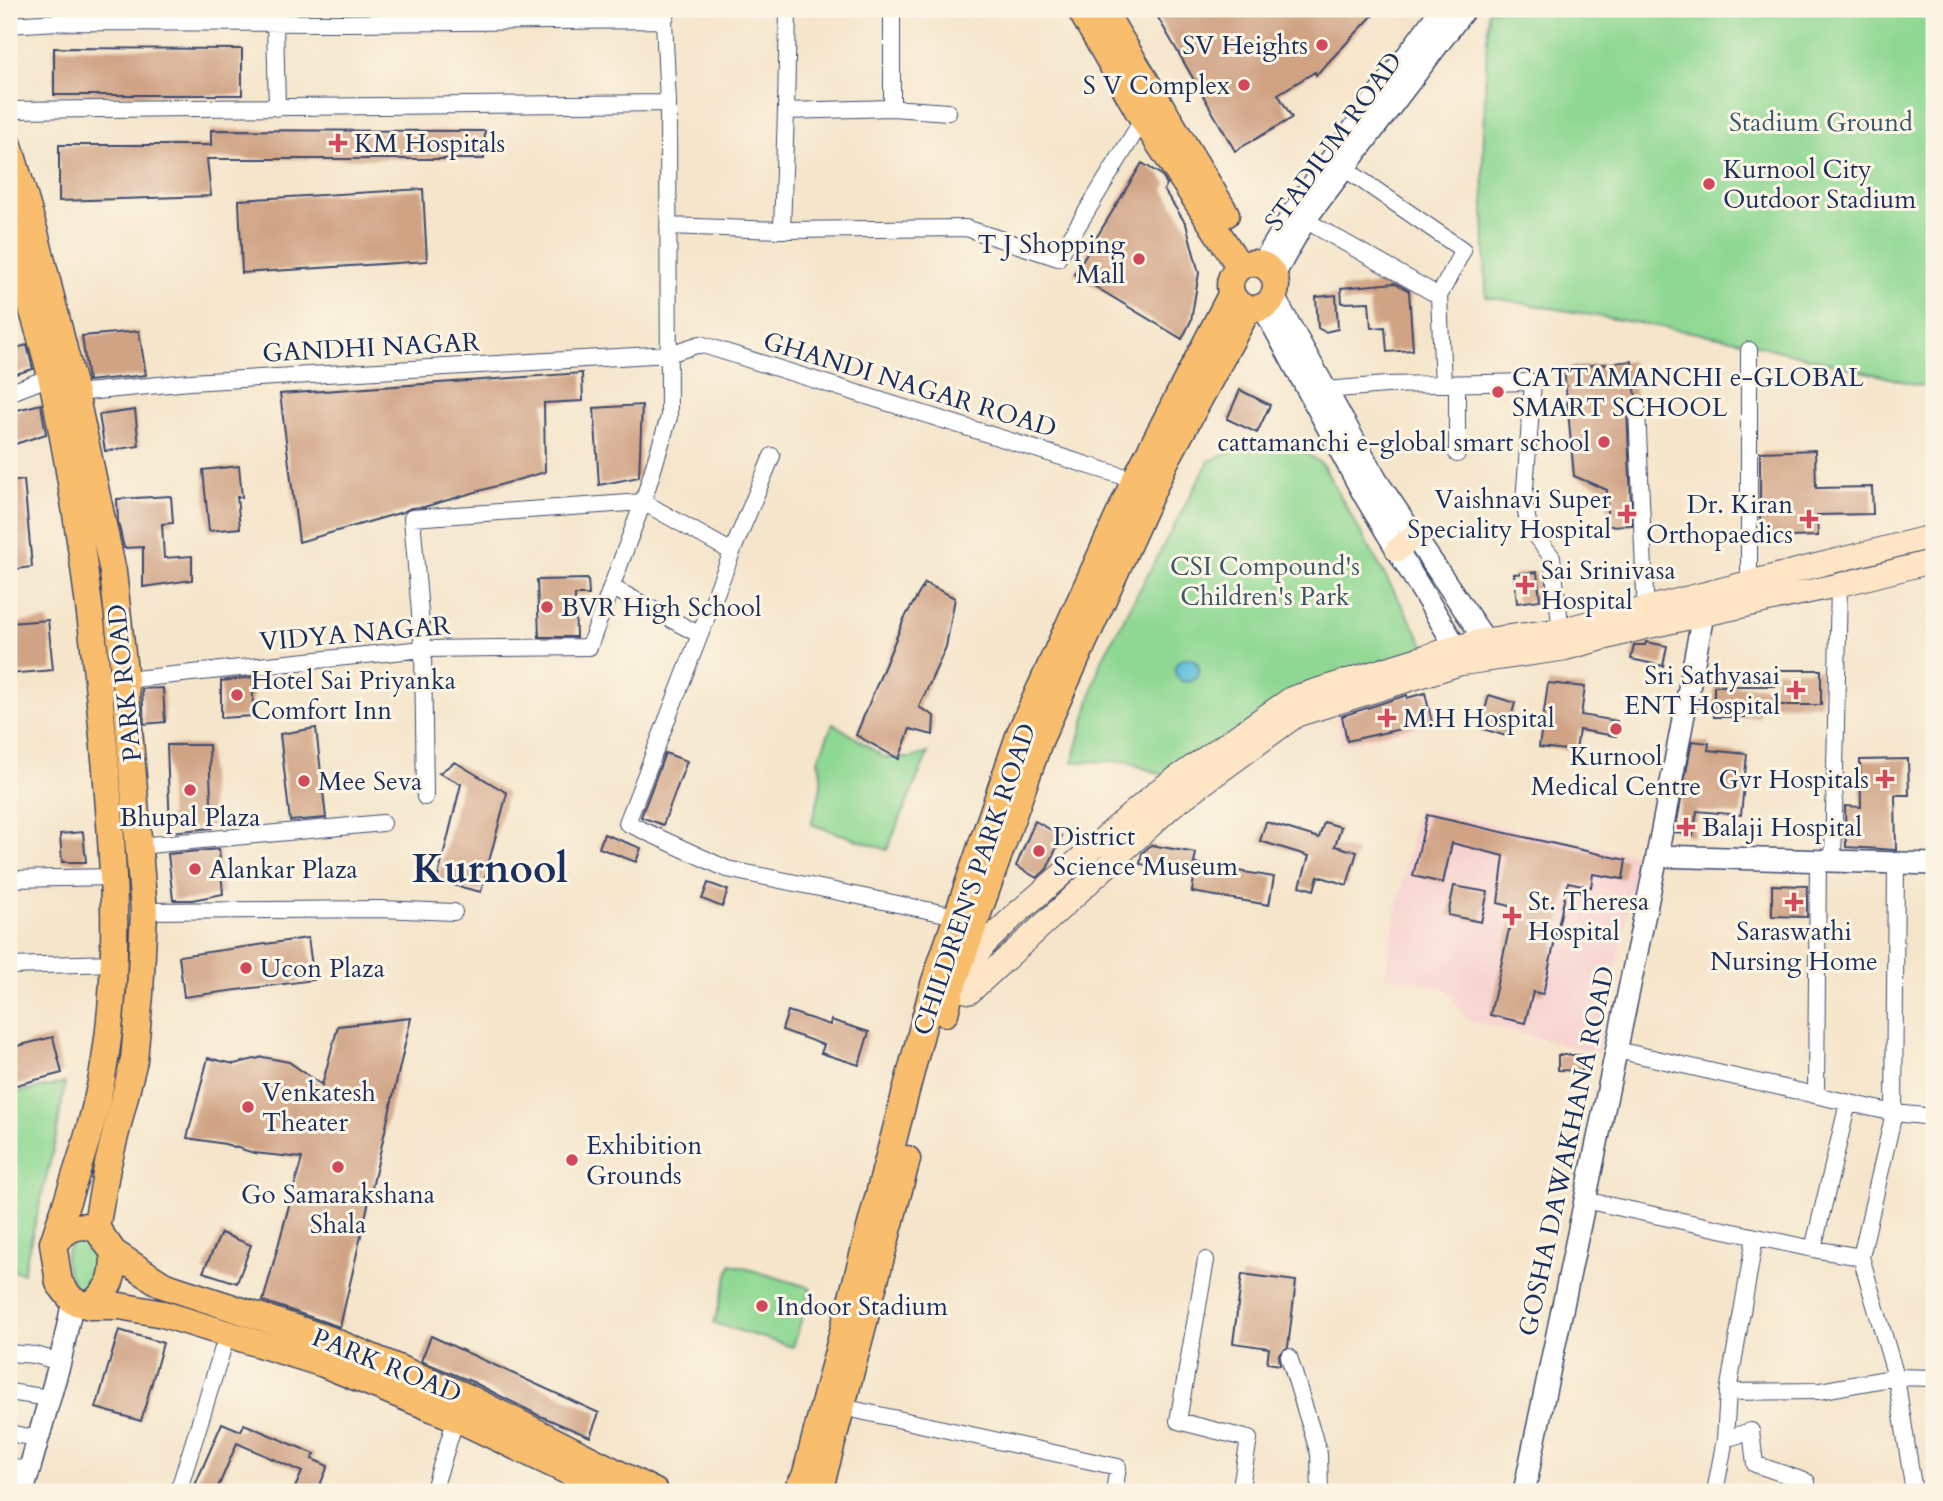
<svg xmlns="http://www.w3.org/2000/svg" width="1943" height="1501" font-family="Cardo,serif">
<rect width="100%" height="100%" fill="#fcf5e5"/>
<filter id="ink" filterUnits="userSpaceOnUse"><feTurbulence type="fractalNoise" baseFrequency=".0143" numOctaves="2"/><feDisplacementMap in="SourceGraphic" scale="14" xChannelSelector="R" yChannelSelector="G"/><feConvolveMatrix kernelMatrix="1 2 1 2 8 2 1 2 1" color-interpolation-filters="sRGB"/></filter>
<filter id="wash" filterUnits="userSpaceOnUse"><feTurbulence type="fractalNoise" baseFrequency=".00686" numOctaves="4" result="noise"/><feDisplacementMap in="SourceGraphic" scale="28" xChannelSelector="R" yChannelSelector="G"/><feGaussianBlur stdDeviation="1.57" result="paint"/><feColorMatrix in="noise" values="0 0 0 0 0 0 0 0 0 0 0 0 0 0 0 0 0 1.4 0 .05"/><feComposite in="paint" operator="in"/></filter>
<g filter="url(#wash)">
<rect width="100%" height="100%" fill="#f5e5ca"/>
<path fill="#f7d0cf" d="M433,9H496V13H433Z
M1430,692L1439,723L1341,745L1335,713Z
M1417,809L1641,856L1597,1053L1467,1020L1445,988L1384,976Z"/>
<path fill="#8fd893" stroke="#558478" stroke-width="2" d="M1488,9H1934V389L1737,340L1486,297L1483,160Z
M1286,440L1322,464L1425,646L1168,777L1125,761L1073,762L1100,663L1209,461L1245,446Z
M833,723L884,757L911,758L928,753L887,850L811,824C817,803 826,782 818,760Z
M65,1083L56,1137L23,1273L9,1270V1094Z
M84,1235L93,1239C102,1261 104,1269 95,1291L79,1292C64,1270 56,1249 84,1235Z
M731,1264L811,1288L793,1347L714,1323Z"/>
<path fill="#5cbeda" stroke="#3c769c" stroke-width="2" d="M1175 670a12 12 0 1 1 24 0a12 12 0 1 1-24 0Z"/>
<g id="blocks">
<path fill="#d0a384" d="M1153,9H1379L1316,75L1315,72L1278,94L1292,118L1235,151Z
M54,48L242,49V95H54Z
M211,130L485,131L484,159H207L211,196L59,201V145H211Z
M1142,163L1160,174L1167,184L1164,190L1186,224L1199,273L1191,321L1182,339L1074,274Z
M423,189L427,261L242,273L239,200Z
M1395,283L1409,291L1413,350L1387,352L1385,327L1371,328L1369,302L1342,303L1341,288Z
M1336,295L1338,329L1325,332L1318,328L1316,297Z
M139,331L146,375L88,381L82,336Z
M27,345L33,369L9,376V350Z
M1632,361L1636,398L1628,403L1627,408L1632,525L1607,526V490L1574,476L1564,368Z
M582,373L583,401L544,403L545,472L424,507L411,508L403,512L299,542L280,394Z
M1240,390L1270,405L1257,433L1227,419Z
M41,404L46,434L9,446V412Z
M642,405L639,477L599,485L594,408Z
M135,410L139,446L105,451L99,415Z
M1815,450L1816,488L1872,487L1873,514L1817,515L1818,536L1760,538V452Z
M239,466L242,497H237L240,528L209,531L203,470Z
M24,480L32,567L9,570V482Z
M171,496L173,523L162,524L164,558L192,556V580L143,587V547L124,548L118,522L117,499Z
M1537,572L1540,600L1517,603L1514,574Z
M588,579L589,595H575L576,637H539L537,580Z
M925,583L955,598L946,647L919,707L934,716L933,735L910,729L899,759L856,735L904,619Z
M48,620L53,670L9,674V623Z
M1646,642L1667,646L1663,666L1631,659L1634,645H1645Z
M1775,670H1821V705H1760V717H1714V686H1775Z
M253,677V716L221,718V681Z
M1548,683L1585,687L1581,715L1617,721L1616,736L1579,730L1576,751L1539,747Z
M163,688L165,722L144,724L142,689Z
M1425,693L1432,722L1347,741L1342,716L1407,695V698Z
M1489,695L1515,703L1506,736L1480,728Z
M316,728L326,818L290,821L280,734Z
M1692,741L1709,743L1708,750L1747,754L1741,815L1697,811L1693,836L1675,832Z
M167,745H209L212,828L170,832Z
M665,753L687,761L663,825L641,817Z
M1908,759L1909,795H1895L1896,850L1846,847L1845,806L1861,807L1860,760Z
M455,762L507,793L481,892L437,881L461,784L439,773Z
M1427,815L1626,860L1623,879L1593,874L1591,887L1568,882L1543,994L1533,992L1525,1023L1490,1015L1514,907L1498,903L1504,856L1452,843L1443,883L1413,876Z
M1035,821L1062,836L1047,869L1037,878L1016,866Z
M1266,822L1319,838L1324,822L1341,827L1335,846L1357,852L1347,885L1318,876L1314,890L1300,886L1309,856L1260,841Z
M83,832L86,862H62L60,834Z
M604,834L641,848L636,862L599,848Z
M1151,845L1196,853L1192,873L1140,864L1142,853Z
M219,849L223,894L192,900H173L168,854Z
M1196,864L1274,877L1269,905L1192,892Z
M708,883L728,890L722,907L702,899Z
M1772,885L1807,886V917L1772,916Z
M1454,886L1488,892L1481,922L1448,915Z
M308,938L314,980L184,997L179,956Z
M788,1011L830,1025L831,1020L869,1032L859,1065L821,1053L824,1045L782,1030Z
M411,1018L340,1327L263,1301L302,1158L254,1153L225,1144L187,1138L208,1058L234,1064L263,1057L289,1062L322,1085L338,1026Z
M53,1037L62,1073L9,1087V1048Z
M1558,1055H1582V1071L1558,1070Z
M221,1233L251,1245L237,1283L203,1272Z
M1242,1274L1296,1281L1288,1347L1279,1354L1280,1365L1267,1363L1269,1348L1233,1343Z
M119,1330L163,1343L141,1421L96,1408Z
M431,1336L599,1413L590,1437L538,1415L473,1382L421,1361Z
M222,1423L241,1431L244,1424L315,1454L312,1459L328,1466L317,1492H293L302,1472L237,1443L216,1492H192Z"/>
</g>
</g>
<g filter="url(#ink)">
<use href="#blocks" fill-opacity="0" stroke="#3c4a6e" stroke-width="2"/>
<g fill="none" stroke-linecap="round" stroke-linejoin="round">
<defs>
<path id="minor" d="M892,9V108
M275,23L277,108
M9,25L58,22L346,23L664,20
M9,110L668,103
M786,111L788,9
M1344,168L1463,250L1439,296
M1305,220L1439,296L1443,384
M668,226L782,230L786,111L892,108L948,112
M782,230L966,228L1058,258L1143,119
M1749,350V582
M1326,390L1386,385L1533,382L1524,501L1529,528L1552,557L1562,639
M9,393L50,377
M75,393L190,382L669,354L700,344L1135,480
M1637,408L1646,616
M1457,454V384
M772,456L732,552L627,823L727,869L956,916
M611,587L700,635
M125,680L423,649L589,647L643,502L669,417L668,103L664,20L669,9
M425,797L423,649L412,518L643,502L732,552
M138,846L383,823
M1833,861L1839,585
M1896,863L1894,1113L1861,1257L1896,1377L1914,1492
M9,879L114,877
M144,911L380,909L454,912
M9,966L114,963
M1617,1050L1894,1113L1934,1117
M1816,1095L1818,860
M1584,1200L1813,1249L1861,1257
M1813,1249L1848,1103
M1206,1260L1178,1421L1249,1439L1240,1492
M9,1353L35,1355L60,1362
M1289,1357L1319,1454L1320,1492
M9,1392L49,1398
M1728,1392L1819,1391L1896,1377L1934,1378
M842,1407L1118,1467L1114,1492
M9,1433L39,1439
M1725,1439L1751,1431L1755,1464L1807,1482V1492
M9,1466L29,1472
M178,1492L227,1335
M433,1492L456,1418
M1715,1492L1725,1439L1728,1392L1755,1237"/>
<path id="tertiary" d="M1262,264L1298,205L1441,9
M1274,275L1305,220L1465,9
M1274,297L1377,481L1485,640L1486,655
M1263,307L1364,495L1456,647L1459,662
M1657,856L1934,864
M23,1492L60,1362L73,1301
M1524,1492L1657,856L1703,615"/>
<path id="secondary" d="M1397,550L1414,536
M960,978L986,943L1015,915L1159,790L1292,698L1456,647L1485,640L1560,630L1934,536
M934,984L970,992L1171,807L1297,715L1459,664L1564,649L1647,627L1839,585L1934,561"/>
<path id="primary" d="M1080,9L1143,119L1240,267
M1102,9L1226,214
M9,145L35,233L75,393L113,572L125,680L144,911L140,994L134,1060L107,1168L96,1228
M9,231C24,286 45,342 56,399C80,522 96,645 106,770C114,867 120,964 105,1060C95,1123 73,1183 53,1243
M1230 286a23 23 0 1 1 46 0a23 23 0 1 1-46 0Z
M945,1013L951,989L1040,739L1165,462L1248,309
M114,1253C114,1280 110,1288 90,1306L73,1301L59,1283L53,1243C69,1229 74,1223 96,1228L114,1253L163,1285L328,1339L467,1397L655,1492
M90,1306H120L163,1314L324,1364L456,1418L611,1492
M796,1492L805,1477L934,984L1020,733L1135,480L1231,295
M819,1492L907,1159"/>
</defs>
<use href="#minor" stroke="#3c4a6e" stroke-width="18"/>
<use href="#tertiary" stroke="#3c4a6e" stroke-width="24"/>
<use href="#secondary" stroke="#3c4a6e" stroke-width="25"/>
<use href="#primary" stroke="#3c4a6e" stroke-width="29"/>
<use href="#minor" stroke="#fff" stroke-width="16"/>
<use href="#tertiary" stroke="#fff" stroke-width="21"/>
<use href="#secondary" stroke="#fde5c5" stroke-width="23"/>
<use href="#primary" stroke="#f9be6d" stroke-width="26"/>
</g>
</g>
<g fill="#d1495b" stroke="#fcf5e5" stroke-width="2.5">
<circle cx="1322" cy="45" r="7"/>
<circle cx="1244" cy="85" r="7"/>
<path d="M334.5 132.5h7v7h7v7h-7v7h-7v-7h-7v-7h7z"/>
<circle cx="1709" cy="184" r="7"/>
<circle cx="1139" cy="259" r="7"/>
<circle cx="1498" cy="392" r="7"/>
<circle cx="1604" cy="442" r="7"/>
<path d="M1623.5 503.5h7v7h7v7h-7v7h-7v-7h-7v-7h7z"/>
<path d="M1805.5 508.5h7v7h7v7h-7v7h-7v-7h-7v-7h7z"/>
<path d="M1521.5 574.5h7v7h7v7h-7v7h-7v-7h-7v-7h7z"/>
<circle cx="547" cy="607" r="7"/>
<path d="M1792.5 679.5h7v7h7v7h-7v7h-7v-7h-7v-7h7z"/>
<circle cx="237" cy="695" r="7"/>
<path d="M1383.5 707.5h7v7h7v7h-7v7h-7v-7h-7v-7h7z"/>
<circle cx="1616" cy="729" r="7"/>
<path d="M1881.5 768.5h7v7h7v7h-7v7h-7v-7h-7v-7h7z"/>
<circle cx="304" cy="781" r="7"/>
<circle cx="190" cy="790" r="7"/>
<path d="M1682.5 816.5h7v7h7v7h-7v7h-7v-7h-7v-7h7z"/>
<circle cx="1039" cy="851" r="7"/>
<circle cx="195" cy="869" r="7"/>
<path d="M1790.5 891.5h7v7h7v7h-7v7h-7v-7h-7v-7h7z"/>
<path d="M1508.5 905.5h7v7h7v7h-7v7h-7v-7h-7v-7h7z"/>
<circle cx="246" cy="968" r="7"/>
<circle cx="248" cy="1107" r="7"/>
<circle cx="572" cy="1160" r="7"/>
<circle cx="338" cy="1167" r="7"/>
<circle cx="762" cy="1306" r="7"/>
</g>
<g text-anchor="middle" stroke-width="6" stroke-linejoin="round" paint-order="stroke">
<g font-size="26" fill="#1b2f5e" stroke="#fcf5e5" text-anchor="start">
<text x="1308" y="54" text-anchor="end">SV Heights</text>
<text x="1230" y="94" text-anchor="end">S V Complex</text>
<text x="354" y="152">KM Hospitals</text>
<text x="1723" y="178">Kurnool City<tspan x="1723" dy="30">Outdoor Stadium</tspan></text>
<text x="1125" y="253" text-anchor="end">T J Shopping<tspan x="1125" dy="30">Mall</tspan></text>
<text x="1512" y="386">CATTAMANCHI e-GLOBAL<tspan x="1512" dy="30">SMART SCHOOL</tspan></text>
<text x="1590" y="451" text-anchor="end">cattamanchi e-global smart school</text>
<text x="1611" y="508" text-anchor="end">Vaishnavi Super<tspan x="1611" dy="30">Speciality Hospital</tspan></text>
<text x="1793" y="513" text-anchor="end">Dr. Kiran<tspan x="1793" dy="30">Orthopaedics</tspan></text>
<text x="1541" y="579">Sai Srinivasa<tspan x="1541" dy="30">Hospital</tspan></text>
<text x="561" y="616">BVR High School</text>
<text x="1780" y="684" text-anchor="end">Sri Sathyasai<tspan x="1780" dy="30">ENT Hospital</tspan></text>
<text x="251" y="689">Hotel Sai Priyanka<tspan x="251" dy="30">Comfort Inn</tspan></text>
<text x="1403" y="727">M.H Hospital</text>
<text x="1616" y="765" text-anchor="middle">Kurnool<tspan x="1616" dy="30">Medical Centre</tspan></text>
<text x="1869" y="788" text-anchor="end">Gvr Hospitals</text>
<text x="318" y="790">Mee Seva</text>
<text x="190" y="826" text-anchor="middle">Bhupal Plaza</text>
<text x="1702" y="836">Balaji Hospital</text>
<text x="1053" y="845">District<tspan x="1053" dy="30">Science Museum</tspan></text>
<text x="209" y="878">Alankar Plaza</text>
<text x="1528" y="910">St. Theresa<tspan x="1528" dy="30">Hospital</tspan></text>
<text x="1794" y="940" text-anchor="middle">Saraswathi<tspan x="1794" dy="30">Nursing Home</tspan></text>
<text x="260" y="977">Ucon Plaza</text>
<text x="262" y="1101">Venkatesh<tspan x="262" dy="30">Theater</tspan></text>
<text x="586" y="1154">Exhibition<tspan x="586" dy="30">Grounds</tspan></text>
<text x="338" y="1203" text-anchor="middle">Go Samarakshana<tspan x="338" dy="30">Shala</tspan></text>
<text x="776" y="1315">Indoor Stadium</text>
</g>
<g font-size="26" fill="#38596b" stroke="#fcf5e5">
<text x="1821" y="131">Stadium Ground</text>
<text x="1265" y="575">CSI Compound's<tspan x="1265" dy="30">Children's Park</tspan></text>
</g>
<g font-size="26" fill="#1b2f5e" stroke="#fcf5e5">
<text transform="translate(1333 141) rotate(-54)" y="9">STADIUM ROAD</text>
<text transform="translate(371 347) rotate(-3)" y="9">GANDHI NAGAR</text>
<text transform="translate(910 384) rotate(17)" y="9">GHANDI NAGAR ROAD</text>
<text transform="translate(355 633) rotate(-5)" y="9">VIDYA NAGAR</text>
<text transform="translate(124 683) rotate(-96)" y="9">PARK ROAD</text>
<text transform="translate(974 879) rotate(-71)" y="9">CHILDREN'S PARK ROAD</text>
<text transform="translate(1566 1151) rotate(-78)" y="9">GOSHA DAWAKHANA ROAD</text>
<text transform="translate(387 1365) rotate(22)" y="9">PARK ROAD</text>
</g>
<g font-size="40" font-weight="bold" fill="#1b2f5e" stroke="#fcf5e5">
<text x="490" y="882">Kurnool</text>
</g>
</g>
<rect width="1943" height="1501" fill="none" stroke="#fcf5e5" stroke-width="35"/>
</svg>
